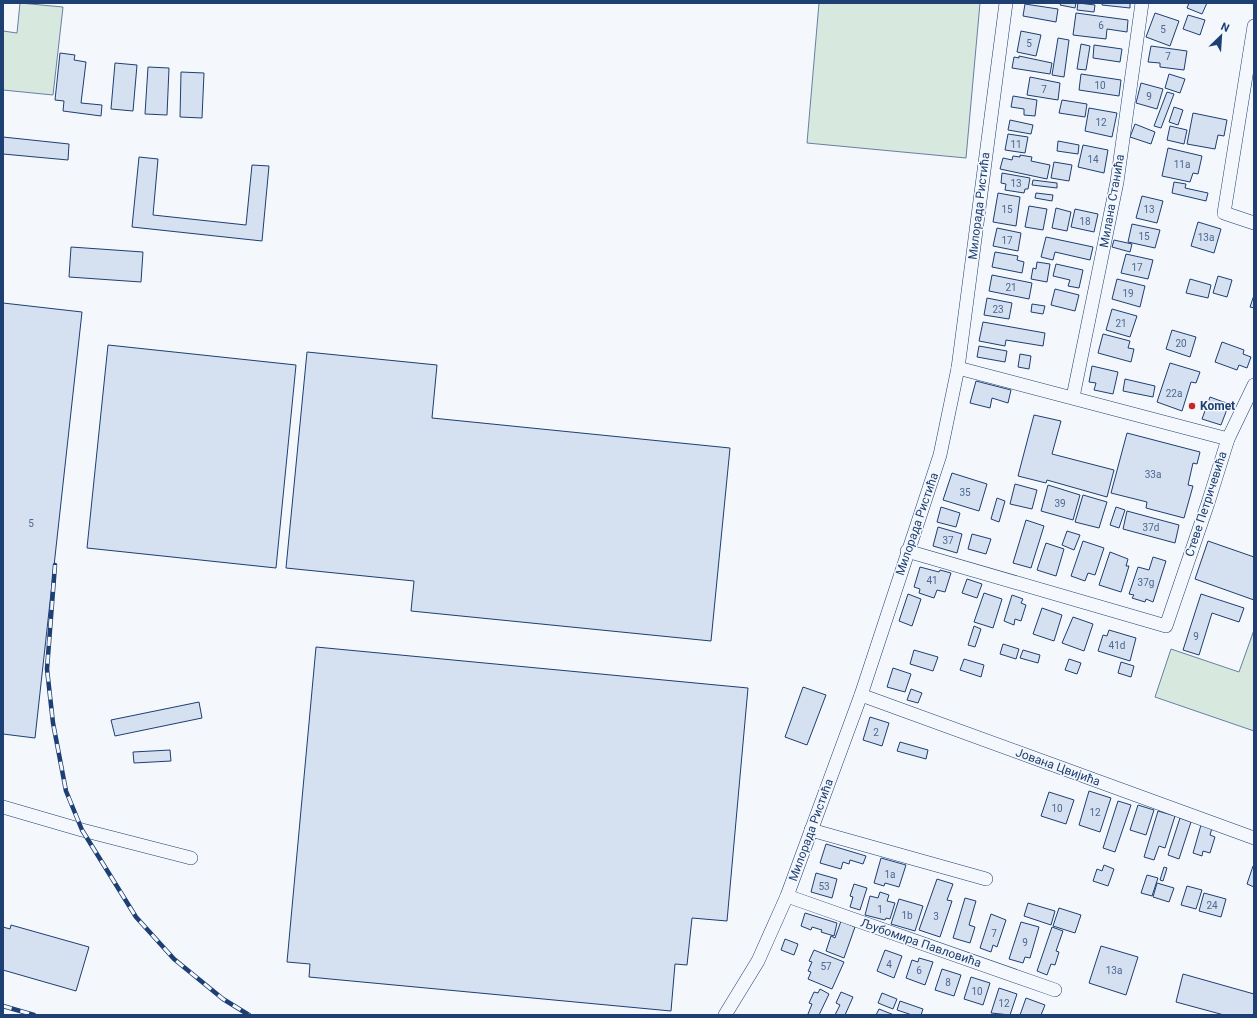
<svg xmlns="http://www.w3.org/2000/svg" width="1257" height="1018" font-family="Roboto,sans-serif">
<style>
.green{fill:#d7e8df;stroke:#687fa3}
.building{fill:#d5e0f0;stroke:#1d3f73}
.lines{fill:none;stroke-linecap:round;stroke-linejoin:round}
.street-casing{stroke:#1d3f73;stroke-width:14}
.street{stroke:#f4f7fb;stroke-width:13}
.rail-casing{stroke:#1d3f73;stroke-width:4.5}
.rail{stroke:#f4f7fb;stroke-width:3;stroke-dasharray:9;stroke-linecap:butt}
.poi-dot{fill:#c62828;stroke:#f4f7fb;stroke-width:1.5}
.labels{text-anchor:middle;stroke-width:3;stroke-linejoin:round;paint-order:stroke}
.number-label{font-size:10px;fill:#4b6792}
.street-label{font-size:12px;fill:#1d3f73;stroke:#f4f7fb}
.poi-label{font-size:12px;font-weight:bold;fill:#1d3f73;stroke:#f4f7fb;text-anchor:start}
</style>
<rect width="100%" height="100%" fill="#f4f7fb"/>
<g class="green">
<polygon points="20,3 63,7 53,95 3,90 3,31 17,33"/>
<polygon points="819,3 980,3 966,158 807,143"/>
<polygon points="1254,630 1254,731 1155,697 1171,649 1239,672"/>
</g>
<g class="building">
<polygon points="1061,3 1076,3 1075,8 1060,5"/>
<polygon points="1078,3 1095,5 1094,12 1077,10"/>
<polygon points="1102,3 1130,3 1130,8 1102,5"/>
<polygon points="1189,3 1207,3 1202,14 1187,8"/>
<polygon points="1025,4 1058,9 1056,22 1023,16"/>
<polygon points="1076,13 1128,20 1127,32 1107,29 1106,39 1073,35"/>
<polygon points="1155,13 1179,21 1170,46 1146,37"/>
<polygon points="1188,15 1205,20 1200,35 1183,29"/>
<polygon points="1021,31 1041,35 1036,56 1017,52"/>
<polygon points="1058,38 1069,40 1064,77 1052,75"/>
<polygon points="1081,44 1090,46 1086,70 1077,69"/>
<polygon points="1094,45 1122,49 1120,62 1093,58"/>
<polygon points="1151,46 1187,51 1184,70 1160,67 1160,63 1148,62"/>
<polygon points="60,53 75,55 74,60 86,62 81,103 102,105 101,116 63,111 64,101 55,100"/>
<polygon points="1019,56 1052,63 1050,74 1012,68 1014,57 1019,58"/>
<polygon points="115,63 137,65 133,111 111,109"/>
<polygon points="148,67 169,68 167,115 145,114"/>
<polygon points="181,72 204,73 202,118 180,117"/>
<polygon points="1081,74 1121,80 1119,96 1079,90"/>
<polygon points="1169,74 1185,79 1180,93 1165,88"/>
<polygon points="1030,77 1060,83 1058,100 1027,95"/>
<polygon points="1141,83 1163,89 1157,109 1136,103"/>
<polygon points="1167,92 1174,94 1161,128 1154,126"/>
<polygon points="1013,96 1037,100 1035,116 1024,115 1024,109 1011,107"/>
<polygon points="1062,100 1087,104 1085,117 1059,113"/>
<polygon points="1174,107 1183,110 1178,125 1169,122"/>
<polygon points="1089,108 1117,113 1112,137 1085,131"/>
<polygon points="1193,113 1227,120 1224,136 1218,135 1215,149 1187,144"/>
<polygon points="1010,120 1033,125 1031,134 1008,130"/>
<polygon points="1135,124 1155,132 1151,144 1130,137"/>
<polygon points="1170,126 1187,130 1184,144 1167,140"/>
<polygon points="1008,134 1028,137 1025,153 1005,150"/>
<polygon points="3,137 69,144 68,160 3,154"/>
<polygon points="1058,141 1079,145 1078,154 1057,151"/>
<polygon points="1083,145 1108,150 1104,173 1078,167"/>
<polygon points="1168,148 1202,156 1198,174 1193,173 1190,182 1162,176"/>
<polygon points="1020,155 1032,157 1031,161 1050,165 1047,179 1000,169 1003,158 1012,160 1013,156 1020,157"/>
<polygon points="139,157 158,159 153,215 246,225 252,165 269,166 262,241 132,227"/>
<polygon points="1054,162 1072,165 1069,181 1051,178"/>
<polygon points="1002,173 1030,178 1028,189 1025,189 1024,193 1005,190 1006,184 1001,183"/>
<polygon points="1033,180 1057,183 1057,188 1032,185"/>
<polygon points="1174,182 1186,184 1185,188 1208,193 1206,201 1172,193"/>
<polygon points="998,193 1020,197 1016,226 993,222"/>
<polygon points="1036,193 1053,195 1052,201 1035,198"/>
<polygon points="1142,196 1163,201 1157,223 1136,218"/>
<polygon points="1029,206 1047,209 1043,230 1025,227"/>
<polygon points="1056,208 1071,212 1067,231 1052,228"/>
<polygon points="1075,209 1098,214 1094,232 1071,227"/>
<polygon points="1198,222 1221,229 1214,253 1191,246"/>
<polygon points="1132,224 1160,230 1155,248 1128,242"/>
<polygon points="997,228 1021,233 1018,251 993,246"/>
<polygon points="1046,237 1093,247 1090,260 1055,252 1053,260 1041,257"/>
<polygon points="1114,240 1132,244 1130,252 1112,247"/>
<polygon points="71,247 143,252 141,282 69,277"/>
<polygon points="995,252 1018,256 1017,260 1024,262 1022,273 992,267"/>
<polygon points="1126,254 1153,260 1148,279 1121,273"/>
<polygon points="1037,262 1050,264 1047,282 1031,279 1033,268 1036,269"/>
<polygon points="1056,264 1083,270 1079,288 1068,286 1070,280 1053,276"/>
<polygon points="992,275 1032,283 1029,299 989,291"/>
<polygon points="1218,276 1232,280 1227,297 1213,293"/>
<polygon points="1117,279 1145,286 1140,307 1112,299"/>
<polygon points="1190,279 1211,285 1208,298 1186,293"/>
<polygon points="1055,289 1079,295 1075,311 1051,305"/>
<polygon points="1254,295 1254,308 1250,307"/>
<polygon points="987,298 1012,303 1009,319 984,315"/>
<polygon points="3,303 82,312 35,738 3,734"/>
<polygon points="1032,304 1045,306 1043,314 1031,312"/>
<polygon points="1112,309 1137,316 1130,337 1106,330"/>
<polygon points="983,322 1045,333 1043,346 1006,340 1005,346 979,341"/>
<polygon points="1172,330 1196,337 1190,357 1166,349"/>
<polygon points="1103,334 1130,341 1128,348 1134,349 1131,362 1098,353"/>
<polygon points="1222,342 1244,350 1243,354 1251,357 1247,368 1239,365 1237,370 1215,362"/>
<polygon points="108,345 296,365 276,568 87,548"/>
<polygon points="979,346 1007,351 1005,362 977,357"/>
<polygon points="307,352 437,365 432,418 730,448 711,641 411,611 414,581 286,568"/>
<polygon points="1020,354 1031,356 1029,369 1018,367"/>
<polygon points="1170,363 1200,372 1196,383 1191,382 1182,411 1157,402"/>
<polygon points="1092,366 1118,372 1113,394 1094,390 1096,383 1089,382"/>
<polygon points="1125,379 1155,386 1153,397 1123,391"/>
<polygon points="976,381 1011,390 1008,403 992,398 990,408 970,403"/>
<polygon points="1210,397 1229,404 1221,425 1202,419"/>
<polygon points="1034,415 1061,421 1052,454 1114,470 1107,497 1047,480 1046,483 1018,476"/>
<polygon points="1127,433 1200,452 1197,464 1193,463 1188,485 1193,486 1184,518 1146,508 1147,502 1111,493"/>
<polygon points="952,473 987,484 979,511 943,500"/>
<polygon points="1015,484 1037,490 1032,509 1010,504"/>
<polygon points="1048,485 1080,495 1073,520 1041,511"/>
<polygon points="1083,495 1107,502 1099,528 1075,522"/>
<polygon points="997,498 1005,501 999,522 991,519"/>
<polygon points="941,507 960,513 956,527 937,522"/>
<polygon points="1116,507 1125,510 1119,528 1110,525"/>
<polygon points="1127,511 1179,525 1175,543 1123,529"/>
<polygon points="1026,520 1044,526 1031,568 1013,563"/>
<polygon points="938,527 962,534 957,553 933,546"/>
<polygon points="1067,531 1080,535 1074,550 1062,545"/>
<polygon points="972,534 991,539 986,554 968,549"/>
<polygon points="1083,541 1104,548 1095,575 1088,573 1085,581 1071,576"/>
<polygon points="1208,541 1254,557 1254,600 1195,579"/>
<polygon points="1046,543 1064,549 1056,576 1037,570"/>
<polygon points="1110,552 1128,559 1126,566 1129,566 1121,592 1099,585"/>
<polygon points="1153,557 1166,561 1153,602 1146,599 1145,602 1132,598 1134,595 1129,594 1138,567 1149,570"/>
<polygon points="920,567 939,572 940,570 951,573 945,592 937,590 934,598 919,593 920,589 914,587"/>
<polygon points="967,579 982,584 977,598 962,593"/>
<polygon points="984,593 1002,599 993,628 974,622"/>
<polygon points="908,594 921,599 912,626 899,621"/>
<polygon points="1201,594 1244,608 1239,622 1212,613 1199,655 1183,650"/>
<polygon points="1012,595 1023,599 1021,603 1026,605 1021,621 1015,619 1014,625 1004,621"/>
<polygon points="1042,608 1062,615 1054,641 1033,634"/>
<polygon points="1073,617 1093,624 1084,651 1062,643"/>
<polygon points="974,626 981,629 975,647 968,645"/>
<polygon points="1109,630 1136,638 1130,661 1098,651 1103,635 1107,636"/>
<polygon points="1003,644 1019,649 1016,659 1000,654"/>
<polygon points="316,647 748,688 727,921 692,918 687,965 675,964 671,1011 309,977 310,964 287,962"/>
<polygon points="914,650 938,657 933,671 910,664"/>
<polygon points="1023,650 1040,655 1038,663 1020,658"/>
<polygon points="964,659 984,665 981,677 960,670"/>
<polygon points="1069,659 1081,663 1077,674 1065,670"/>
<polygon points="1121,662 1134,666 1131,677 1118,673"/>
<polygon points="893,668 911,674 905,692 887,687"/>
<polygon points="803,687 826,695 807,745 785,737"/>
<polygon points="911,689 922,693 918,703 907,700"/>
<polygon points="199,702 202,718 115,736 111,720"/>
<polygon points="870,717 889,723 882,746 863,740"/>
<polygon points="900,742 928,750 926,759 897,751"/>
<polygon points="170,750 171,761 134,763 133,752"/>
<polygon points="1089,791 1111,798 1100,832 1079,825"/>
<polygon points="1049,792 1074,800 1066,824 1041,816"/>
<polygon points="1118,801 1131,805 1115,852 1103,848"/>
<polygon points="1138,805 1154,810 1146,835 1130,830"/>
<polygon points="1158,811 1175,816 1165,848 1159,846 1154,860 1144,857"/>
<polygon points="1180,818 1191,822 1179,859 1168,855"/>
<polygon points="1201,825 1212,828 1210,835 1215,837 1210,853 1203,851 1202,856 1193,853"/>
<polygon points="826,844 866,856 863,864 850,860 849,864 843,862 841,869 820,863"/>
<polygon points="881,858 906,865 899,887 885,883 884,886 874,883"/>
<polygon points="1104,865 1114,869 1108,886 1093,881 1097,869 1102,871"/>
<polygon points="1253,866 1254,866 1254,887 1247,884"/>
<polygon points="1164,867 1167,868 1163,881 1160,880"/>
<polygon points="816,873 837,879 832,898 811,892"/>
<polygon points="1147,875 1158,878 1152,896 1141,893"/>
<polygon points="937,879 953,884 947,900 952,901 940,937 919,930"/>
<polygon points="1157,883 1174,888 1169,902 1153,897"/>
<polygon points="854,884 867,888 860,910 850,907 853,897 850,896"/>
<polygon points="1187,886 1202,890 1196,909 1181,905"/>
<polygon points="880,892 889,895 887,901 895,903 890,919 886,918 885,920 865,915 870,896 878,898"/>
<polygon points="1204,893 1226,899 1221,917 1199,911"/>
<polygon points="965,898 976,901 969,925 975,927 970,943 953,938"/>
<polygon points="899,899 923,906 915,931 891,924"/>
<polygon points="1028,903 1055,911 1051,925 1024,916"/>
<polygon points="1059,908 1081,915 1075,933 1053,926"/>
<polygon points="805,913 837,923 834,936 821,932 822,930 812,927 811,930 801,926"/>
<polygon points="991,914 1006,920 997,947 993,945 991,952 980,948"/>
<polygon points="841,921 855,927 844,958 826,951 831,936 835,938"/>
<polygon points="1021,922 1039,927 1030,958 1025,957 1023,963 1009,959"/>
<polygon points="11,925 89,947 76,991 3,970 3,927 10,929"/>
<polygon points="1052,927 1063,931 1056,951 1059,952 1055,965 1051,964 1047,975 1037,971"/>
<polygon points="785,939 798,944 794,955 781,950"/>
<polygon points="1101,946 1138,957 1126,995 1089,983"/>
<polygon points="814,950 844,962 832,989 808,979 811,972 808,971 812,962 809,961"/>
<polygon points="885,950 902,956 894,978 877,971"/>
<polygon points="919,958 933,962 925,985 906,978 912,960 918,962"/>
<polygon points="942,969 961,975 954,996 935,990"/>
<polygon points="1183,974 1254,994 1254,1015 1224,1015 1176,1002"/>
<polygon points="971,977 990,983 983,1005 964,999"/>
<polygon points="999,988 1017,994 1010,1015 991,1013"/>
<polygon points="820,989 829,994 819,1015 810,1015 808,1014 812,1004 809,1003 814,992 818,993"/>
<polygon points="841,992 853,997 845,1015 835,1015 840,1005 836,1003"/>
<polygon points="882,993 897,999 893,1009 878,1003"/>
<polygon points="1026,998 1045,1005 1041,1015 1020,1015"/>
<polygon points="900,1001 923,1009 921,1015 912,1015 897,1010"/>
<polygon points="879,1009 894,1015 876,1015"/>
</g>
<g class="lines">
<defs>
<g id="street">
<polyline points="1254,26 1224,213 1254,223"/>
<polyline points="958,368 1228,439"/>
<polyline points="1073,397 1117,182 1142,3"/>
<polyline points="907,551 1166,626 1208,503 1228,439 1254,385"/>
<polyline points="861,695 1254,838"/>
<polyline points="3,807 82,830 191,858"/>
<polyline points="811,830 986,879"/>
<polyline points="787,896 1055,990"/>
<polyline points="725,1015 758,961 787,896 861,695 940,455 958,368 1006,3"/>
</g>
</defs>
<use href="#street" class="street-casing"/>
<use href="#street" class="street"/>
<defs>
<g id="rail">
<polyline points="55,565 47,669 53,723 66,791 82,830 136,917 174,959 223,999 249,1015"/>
<polyline points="3,1006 34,1015"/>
</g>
</defs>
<use href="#rail" class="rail-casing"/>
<use href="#rail" class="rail"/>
</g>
<circle class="poi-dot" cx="1192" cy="406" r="4"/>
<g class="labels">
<g class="number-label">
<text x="1101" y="29">6</text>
<text x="1163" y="33">5</text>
<text x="1029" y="47">5</text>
<text x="1168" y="60">7</text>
<text x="1100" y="89">10</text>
<text x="1044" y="93">7</text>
<text x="1149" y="100">9</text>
<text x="1101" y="126">12</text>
<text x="1016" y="148">11</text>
<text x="1093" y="163">14</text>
<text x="1182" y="168">11a</text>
<text x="1016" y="187">13</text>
<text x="1007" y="213">15</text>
<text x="1149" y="213">13</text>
<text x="1085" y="225">18</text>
<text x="1144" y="240">15</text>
<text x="1206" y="241">13a</text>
<text x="1007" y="244">17</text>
<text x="1137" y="271">17</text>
<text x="1011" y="291">21</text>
<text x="1128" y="297">19</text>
<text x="998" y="313">23</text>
<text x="1121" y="327">21</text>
<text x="1181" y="347">20</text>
<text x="1174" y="397">22a</text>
<text x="1153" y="478">33a</text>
<text x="965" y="496">35</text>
<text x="1060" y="507">39</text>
<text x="31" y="527">5</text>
<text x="1151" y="531">37d</text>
<text x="948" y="544">37</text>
<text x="932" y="584">41</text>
<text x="1146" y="586">37g</text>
<text x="1196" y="640">9</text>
<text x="1117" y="649">41d</text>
<text x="876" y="736">2</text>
<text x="1057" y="812">10</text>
<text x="1095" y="816">12</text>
<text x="890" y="878">1a</text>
<text x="824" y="890">53</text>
<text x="1212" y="909">24</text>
<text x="880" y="913">1</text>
<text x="907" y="919">1b</text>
<text x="936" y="920">3</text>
<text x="994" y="937">7</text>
<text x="1025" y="946">9</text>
<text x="889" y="968">4</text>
<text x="826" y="970">57</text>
<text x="919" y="974">6</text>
<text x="1114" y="974">13a</text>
<text x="948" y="986">8</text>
<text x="977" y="995">10</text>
<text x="1004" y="1007">12</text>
</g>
<g class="street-label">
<text transform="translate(1112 201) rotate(-80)" y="4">Милана Станића</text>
<text transform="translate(979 206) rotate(-83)" y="4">Милорада Ристића</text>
<text transform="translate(1206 504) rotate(-72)" y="4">Стеве Петричевића</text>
<text transform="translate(917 524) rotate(-71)" y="4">Милорада Ристића</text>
<text transform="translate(1058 767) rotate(20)" y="4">Јована Цвијића</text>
<text transform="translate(811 830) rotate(-70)" y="4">Милорада Ристића</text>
<text transform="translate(921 943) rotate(19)" y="4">Љубомира Павловића</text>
</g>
<g class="poi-label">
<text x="1200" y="410">Komet</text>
</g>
</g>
<rect width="1257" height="1018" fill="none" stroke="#1d3f73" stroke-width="8"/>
<g transform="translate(1221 36) rotate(25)" stroke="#f4f7fb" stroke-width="3" paint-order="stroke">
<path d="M0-3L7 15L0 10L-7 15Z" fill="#1d3f73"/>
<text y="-6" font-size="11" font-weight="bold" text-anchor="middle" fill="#1d3f73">N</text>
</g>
</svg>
